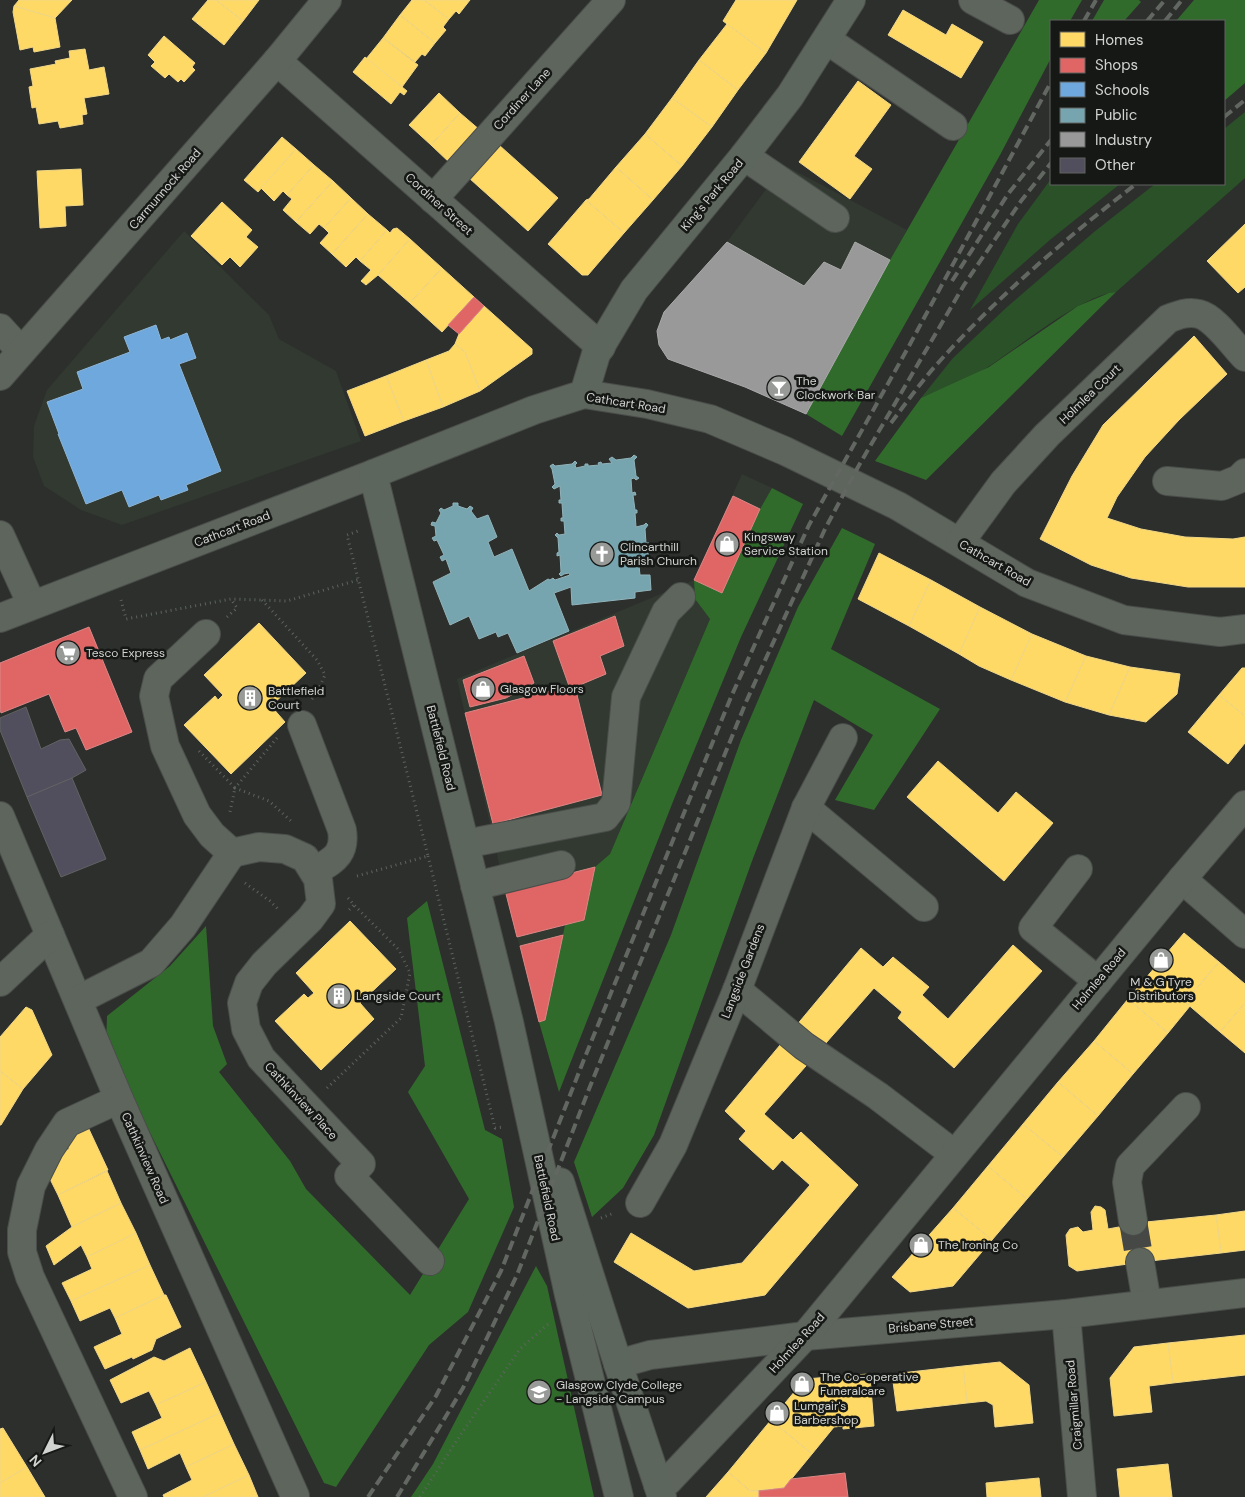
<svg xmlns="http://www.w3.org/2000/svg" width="1245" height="1497" font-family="'DM Sans',sans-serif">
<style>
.built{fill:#313930}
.green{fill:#2b5128}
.forest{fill:#316b2c}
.homes{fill:#ffd966;stroke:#f1d786}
.shops{fill:#e06666;stroke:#db8786}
.schools{fill:#6fa8dc;stroke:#8cb5d8}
.public{fill:#76a5af;stroke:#91b3b9}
.industry{fill:#999;stroke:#aaa}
.building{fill:#514f5d;stroke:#616262}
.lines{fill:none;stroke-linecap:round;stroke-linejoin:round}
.minor-tunnel{stroke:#454845;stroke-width:28;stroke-dasharray:28 14;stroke-linecap:butt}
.minor-casing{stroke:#4a4d4a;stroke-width:30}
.major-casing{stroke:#4a4d4a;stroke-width:30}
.path{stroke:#5d645d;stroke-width:3;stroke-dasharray:1 4;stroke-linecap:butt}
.minor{stroke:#5d655d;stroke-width:28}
.major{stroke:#5d665c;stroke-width:28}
.rail{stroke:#636762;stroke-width:4;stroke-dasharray:10 5;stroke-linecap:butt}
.labels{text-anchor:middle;stroke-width:5;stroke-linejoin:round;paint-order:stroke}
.street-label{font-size:12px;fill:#d0d3d0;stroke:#161816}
.poi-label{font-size:12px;fill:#d0d3d0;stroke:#161816;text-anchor:start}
</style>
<rect width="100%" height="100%" fill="#2d2f2d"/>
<g class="built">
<polygon points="784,165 907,230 806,414 745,387 668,359 659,345 657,331 664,312 727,242"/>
<polygon points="184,231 269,315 279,339 336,371 361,441 122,525 81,510 44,486 33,457 34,426 47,390"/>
<polygon points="742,474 772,488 760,509 722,593 694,580 695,599 710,619 610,854 595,868 584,920 565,925 545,1020 539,1022 505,890 457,679 694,580"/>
</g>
<g class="green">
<path d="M1245,112V178L1116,292C1080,296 1022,345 991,365C970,379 944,388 921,398L953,358L1007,307L1094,232L1155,184H1224V129Z"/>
<polygon points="1051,179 1051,184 1120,184 1051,239 970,310 1018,224"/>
</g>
<g class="forest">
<polygon points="1039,0 1082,0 1070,21 1051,21 1051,58 1000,155 842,436 806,414 890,260"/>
<polygon points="1104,0 1139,0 1141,2 1124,21 1092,21"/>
<polygon points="1194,0 1245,0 1245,83 1224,101 1224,21 1176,21"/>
<polygon points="1116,292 926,480 875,461 921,398 989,367 1078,306 1109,293"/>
<polygon points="772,488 803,504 741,637 674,799 559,1092 539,1022 545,1020 565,925 584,920 595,867 610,854 710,619 695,599 694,580 722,593 760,509"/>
<polygon points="842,528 875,544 831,649 940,709 874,810 835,800 873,735 814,700 752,861 654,1135 623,1188 592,1217 574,1162 671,935 741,740 798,607"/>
<polygon points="427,901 485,1130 502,1139 514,1207 468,1312 429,1345 336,1487 324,1483 106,1044 107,1016 170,966 206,926 213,1026 227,1064 219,1072 290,1161 306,1189 410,1295 469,1199 408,1092 425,1066 407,918"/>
<polygon points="536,1266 547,1286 594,1497 411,1497 433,1464"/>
</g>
<g class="homes">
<polygon points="19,0 72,0 55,18 14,6"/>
<polygon points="208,0 216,0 243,21 224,45 192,19"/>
<polygon points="216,0 259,0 243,21"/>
<polygon points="412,0 424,0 449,19 443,27 446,30 435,43 400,15"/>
<polygon points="424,0 470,0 459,14 456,11 449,19"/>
<polygon points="736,0 797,0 766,53 723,21"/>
<polygon points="14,6 55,18 60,47 34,52 33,47 20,50 13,12"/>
<polygon points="903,10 946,35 952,24 983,42 961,78 888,35"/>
<polygon points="400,15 435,43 425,56 422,54 415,62 383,38"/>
<polygon points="727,24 766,53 738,90 699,60"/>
<polygon points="164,36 195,63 192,67 195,70 184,82 181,79 178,82 169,74 165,78 151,66 155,62 148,55"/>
<polygon points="383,38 418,65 402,87 366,59"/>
<polygon points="85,49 89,70 104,67 109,94 84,98 87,114 82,115 83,124 60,128 58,121 39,124 36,107 32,108 29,87 33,86 30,69 56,64 55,61 70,58 69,51"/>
<polygon points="365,57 407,91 404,95 400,92 391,104 353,72"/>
<polygon points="699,60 738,90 712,127 672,98"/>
<polygon points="858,81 891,105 854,156 872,169 850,199 799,162"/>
<polygon points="439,93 460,113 431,145 409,125"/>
<polygon points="672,98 712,127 682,166 645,134"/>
<polygon points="460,113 481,131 451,164 431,145"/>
<polygon points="645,134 682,166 653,200 616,167"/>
<polygon points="282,137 296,149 258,192 244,180"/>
<polygon points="499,145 558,198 528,231 469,178"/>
<polygon points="296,149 314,165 287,195 283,191 274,201 261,188"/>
<polygon points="314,165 333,181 296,222 283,210 292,199 287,195"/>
<polygon points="616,167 653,200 624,233 586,200 589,199"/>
<polygon points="81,169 83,205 65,206 66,226 40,228 37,171"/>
<polygon points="333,181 351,198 324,228 319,224 310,234 296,222"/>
<polygon points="351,198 368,214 332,254 320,243 329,233 324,228"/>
<polygon points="586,200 624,233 588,275 582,275 548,244"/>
<polygon points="222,202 252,230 246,237 258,247 240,267 230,257 222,265 191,236"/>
<polygon points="368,214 387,230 360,261 356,257 346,267 332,254"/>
<polygon points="1245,224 1245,287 1238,293 1207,261"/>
<polygon points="397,228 410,239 378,275 366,285 361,281 371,270 360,261 387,230 390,233 393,229"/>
<polygon points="410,239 442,268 410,303 378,275"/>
<polygon points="442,268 474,297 442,332 410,303"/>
<polygon points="484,306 532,349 532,354 480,391 465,352 455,344 459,334"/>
<polygon points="1194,336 1227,374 1179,420 1145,457 1117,497 1107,518 1141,529 1185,537 1233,539 1245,537 1245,587 1188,587 1131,578 1091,565 1040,539 1072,476 1103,425"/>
<polygon points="455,344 465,352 480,391 443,407 426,360 449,351"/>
<polygon points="426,360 443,407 404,421 386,376"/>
<polygon points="386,376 404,421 365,436 347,391"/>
<polygon points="879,553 931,580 909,626 858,599"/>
<polygon points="931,580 980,607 959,654 909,626"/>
<polygon points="980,607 1032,634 1011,680 979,666 959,654"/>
<polygon points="259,623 306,673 271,706 285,722 231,774 184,725 215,696 218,700 223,695 204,675"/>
<polygon points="1032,634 1086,656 1065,702 1011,680"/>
<polygon points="1086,656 1130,667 1109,715 1065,702"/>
<polygon points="1130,667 1180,674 1177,694 1146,722 1109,715"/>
<polygon points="1242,668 1245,668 1245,716 1219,695"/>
<polygon points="1219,695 1245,716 1245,743 1228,764 1188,732"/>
<polygon points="938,761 998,813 1016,792 1053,823 1004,881 907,797"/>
<polygon points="350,921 396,969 360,1003 374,1019 321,1070 275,1021 304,994 308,998 314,993 296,973"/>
<polygon points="1184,933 1219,962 1185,1002 1190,1006 1168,1033 1128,999"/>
<polygon points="1013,945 1042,971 954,1068 898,1018 902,1012 874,988 764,1114 793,1140 801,1132 858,1185 765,1295 688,1308 614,1262 631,1233 694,1271 742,1263 810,1185 782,1160 773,1170 739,1139 746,1131 725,1111 861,948 883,967 893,957 929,987 922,995 948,1019"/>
<polygon points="1219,962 1245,984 1245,1003 1220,1032 1185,1002"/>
<polygon points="1128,999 1168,1033 1133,1074 1094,1041"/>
<polygon points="1245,1003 1245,1053 1220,1032"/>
<polygon points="26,1007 32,1010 52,1055 23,1089 0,1071 0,1037"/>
<polygon points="1094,1041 1133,1074 1098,1116 1058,1082"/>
<polygon points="0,1071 23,1089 1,1125 0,1125"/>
<polygon points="1058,1082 1098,1116 1063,1157 1023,1124"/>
<polygon points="1023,1124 1063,1157 1027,1199 988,1166"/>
<polygon points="87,1125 108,1170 58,1195 48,1175 58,1155 69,1149 68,1142 74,1132"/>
<polygon points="988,1166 1027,1199 992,1240 953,1208"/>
<polygon points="107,1171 121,1203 72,1227 58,1195"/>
<polygon points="121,1203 136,1233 87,1257 81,1245 54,1265 46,1246 72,1227"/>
<polygon points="1095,1206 1101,1207 1105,1210 1108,1229 1146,1222 1150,1261 1077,1271 1069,1266 1066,1235 1070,1229 1078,1227 1083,1232 1093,1230 1091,1212"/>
<polygon points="953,1208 992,1240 953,1286 910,1292 892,1277"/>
<polygon points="1245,1211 1245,1250 1221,1253 1216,1215"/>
<polygon points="1216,1215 1221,1253 1150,1261 1146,1222"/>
<polygon points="136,1233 150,1265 71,1301 62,1283 92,1269 87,1257"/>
<polygon points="150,1265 164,1295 115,1318 110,1308 80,1321 71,1301"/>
<polygon points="164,1295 166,1295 181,1327 156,1339 152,1350 133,1359 132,1357 105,1369 94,1347 122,1334 115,1318"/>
<polygon points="1245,1335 1245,1375 1173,1383 1168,1343"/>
<polygon points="1168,1343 1173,1383 1149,1386 1152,1412 1114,1416 1110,1378 1134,1347"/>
<polygon points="190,1348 206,1382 156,1405 149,1391 121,1403 110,1380 154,1357 164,1361"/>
<polygon points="1000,1362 1029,1385 1033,1423 995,1427 993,1405 986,1401 967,1403 963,1366"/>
<polygon points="963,1366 967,1403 897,1411 892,1374"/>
<polygon points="868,1374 868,1376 870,1376 874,1426 843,1429 843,1426 834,1427 812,1454 771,1420 805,1379"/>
<polygon points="206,1382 220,1413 140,1450 132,1432 162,1418 156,1405"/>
<polygon points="220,1413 234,1444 186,1467 180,1453 148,1469 140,1450"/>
<polygon points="771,1420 812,1454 784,1488 750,1491 728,1472"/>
<polygon points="3,1428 27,1467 0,1483 0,1429"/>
<polygon points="234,1444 249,1475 203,1497 164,1497 163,1495 192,1480 186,1467"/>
<polygon points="1168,1464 1172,1497 1120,1497 1117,1469"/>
<polygon points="27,1467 45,1497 0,1497 0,1483"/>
<polygon points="728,1472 750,1491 759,1491 759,1497 706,1497"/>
<polygon points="249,1475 258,1497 203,1497"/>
<polygon points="1039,1478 1041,1497 987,1497 986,1483"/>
</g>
<g class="shops">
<polygon points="474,297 484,306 459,334 448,325"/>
<polygon points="733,496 760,509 722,593 694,580"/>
<polygon points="615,616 624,646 600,656 606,674 575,687 602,795 493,824 465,713 569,686 553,641"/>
<polygon points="89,627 132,732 86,750 76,728 65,732 49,694 1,713 0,709 0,663"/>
<polygon points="524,656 534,683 506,698 470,707 463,680"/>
<polygon points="595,867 584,920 517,937 505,890"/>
<polygon points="563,935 545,1020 539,1022 520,946"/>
<polygon points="845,1473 848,1497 759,1497 759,1491 784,1488 791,1479"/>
</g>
<polygon class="schools" points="156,325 161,340 169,337 170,340 187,333 196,358 179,364 221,471 186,485 188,490 161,500 159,495 129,507 122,490 86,504 58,434 59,434 47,402 83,389 77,372 130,352 124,337"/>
<polygon class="public" points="634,455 637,457 634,460 636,476 639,478 636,480 634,478 631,479 632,493 635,492 636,495 633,495 635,510 637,510 637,513 635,513 636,527 644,525 646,523 648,525 645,529 646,543 649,543 649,545 647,546 649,560 652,563 649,566 647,565 639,566 640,575 650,575 651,590 635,592 635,598 572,605 571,587 554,593 569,631 517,653 508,633 498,637 496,632 479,639 469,616 450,625 433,582 451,573 446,559 442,561 440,557 444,555 437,540 434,541 432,538 436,536 435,526 431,525 432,522 436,523 441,513 439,510 441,508 444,510 453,506 453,503 458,503 458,506 467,509 470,506 473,508 471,511 477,519 488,515 497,537 488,542 494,557 512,549 529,591 548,579 550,580 553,578 555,580 570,575 569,573 564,574 561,576 559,574 561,572 560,555 557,556 557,553 559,552 558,538 555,535 557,533 559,535 565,534 564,521 561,521 561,518 563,518 562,503 559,503 559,500 561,500 560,486 554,489 552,487 555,484 552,469 550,466 553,464 555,466 572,464 575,461 577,463 575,465 576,468 585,466 585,464 588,464 588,466 599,465 598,463 601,462 602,464 612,463 609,459 612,457 616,460 631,458"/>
<polygon class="industry" points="727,242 804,286 824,262 841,270 855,242 890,260 806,414 745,387 668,359 659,345 657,331 664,312"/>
<g class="building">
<polygon points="26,707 41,749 60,740 69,739 86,770 72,778 27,797 0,730 0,718"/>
<polygon points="72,778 106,859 61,877 27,797"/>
</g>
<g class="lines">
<polyline class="minor-tunnel" points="1133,1221 1140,1262"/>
<defs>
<g id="minor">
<polyline points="973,0 1010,20"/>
<polyline points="827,40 953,126"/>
<polyline points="277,61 601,347"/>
<polyline points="744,156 835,218"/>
<polyline points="433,199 611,0"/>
<polyline points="0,328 21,351"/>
<polyline points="0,376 277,61 327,0"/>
<polyline points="584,394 647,404 710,419 785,451 898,506 1027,583 1124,620 1220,632 1245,629"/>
<polyline points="1167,481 1222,486 1239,479 1245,473"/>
<polyline points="0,535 32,605"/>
<path d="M960,542L1003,483L1047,435L1168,319C1178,315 1188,311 1199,314C1215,318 1233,345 1245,357"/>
<polyline points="0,618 373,474"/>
<polyline points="206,634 158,679 154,696 165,746 197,815 212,835 232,853 259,847 285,849 305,858 318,879 321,904 310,919 264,964 249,983 242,1003 246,1029 261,1058 361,1164 349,1176 430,1261"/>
<path d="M302,725L342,830C346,855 333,860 314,872"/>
<polyline points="806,808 924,907"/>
<polyline points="0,816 119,1099 295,1496"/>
<polyline points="465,844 605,817 616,803 626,697 666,612 681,597"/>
<polyline points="1078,869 1033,928 1098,981"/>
<polyline points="1182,879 1245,934"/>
<polyline points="475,886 561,865"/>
<polyline points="0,982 50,935"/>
<polyline points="737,990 804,1046 878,1096 954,1154"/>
<polyline points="78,1000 151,963 183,926 232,853"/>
<polyline points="119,1099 67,1123 49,1150 31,1186 22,1230 22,1252 30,1277 133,1497"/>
<polyline points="640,1203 673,1145 737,990 806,808 843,738"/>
<polyline points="1133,1221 1127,1182 1130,1166 1186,1107"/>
<polyline points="1140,1262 1147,1303"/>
<polyline points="1066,1314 1082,1497"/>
<polyline points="618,1364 650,1355 805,1336 1066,1314 1245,1293"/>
<polyline points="658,1485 668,1481 805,1336 1182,879 1245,805"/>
</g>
<g id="major">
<polyline points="560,1182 618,1364 662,1497"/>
<polyline points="619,1497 569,1295 509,1022 373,474 534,410 584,394 596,354 634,290 744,156 790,96 851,0"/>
</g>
</defs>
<use href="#minor" class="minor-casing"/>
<use href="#major" class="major-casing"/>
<g class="path">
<polyline points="121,600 126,619 231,599 287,601 358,580"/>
<polyline points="262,600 317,660 325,675 317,693 311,700"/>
<polyline points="227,617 237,608 231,599"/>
<polyline points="277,738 235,788 269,801 291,821"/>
<polyline points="199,751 235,788 230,812"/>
<polyline points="428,856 495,1128 504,1127"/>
<polyline points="357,876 428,856 347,535 358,531"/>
<polyline points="245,883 270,901 279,910"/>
<polyline points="348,898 354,905 349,910"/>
<polyline points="327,1088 401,1018 410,973 399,950 354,905"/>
<polyline points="601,1218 614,1213"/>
<polyline points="420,1497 459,1437 520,1349 548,1324"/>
</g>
<use href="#minor" class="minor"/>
<use href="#major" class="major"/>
<g class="rail">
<polyline points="1084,21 1096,0"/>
<polyline points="1147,21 1165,0"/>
<polyline points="1165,21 1182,0"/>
<polyline points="1224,117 1245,100"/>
<polyline points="952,281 1008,194 1051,140"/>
<path d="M891,423C906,403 921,382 938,363C997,297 1066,238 1136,184"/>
<polyline points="368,1497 436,1396 501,1271 583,1062 731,697 809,525 909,346 1051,82"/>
<polyline points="397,1497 463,1388 517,1275 589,1089 746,702 825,529 858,467 964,285 1021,201 1051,163"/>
</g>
</g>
<defs>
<symbol id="bar-disc" viewBox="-11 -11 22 22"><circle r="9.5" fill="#979a97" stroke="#161816"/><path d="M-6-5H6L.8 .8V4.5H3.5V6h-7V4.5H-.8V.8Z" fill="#fff"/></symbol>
<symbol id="shop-disc" viewBox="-11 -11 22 22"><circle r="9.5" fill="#979a97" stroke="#161816"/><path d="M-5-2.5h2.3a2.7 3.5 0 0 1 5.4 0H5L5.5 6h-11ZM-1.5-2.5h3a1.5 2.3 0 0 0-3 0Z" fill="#fff"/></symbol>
<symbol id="church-disc" viewBox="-11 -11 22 22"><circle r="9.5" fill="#979a97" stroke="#161816"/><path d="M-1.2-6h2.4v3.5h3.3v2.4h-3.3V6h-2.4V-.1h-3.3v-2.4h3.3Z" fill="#fff"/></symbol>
<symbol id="supermarket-disc" viewBox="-11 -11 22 22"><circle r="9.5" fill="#979a97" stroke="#161816"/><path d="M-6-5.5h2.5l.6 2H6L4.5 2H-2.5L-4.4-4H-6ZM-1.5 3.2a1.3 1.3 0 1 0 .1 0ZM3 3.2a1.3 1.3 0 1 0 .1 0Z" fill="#fff"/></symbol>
<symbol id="building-disc" viewBox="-11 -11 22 22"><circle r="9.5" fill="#979a97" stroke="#161816"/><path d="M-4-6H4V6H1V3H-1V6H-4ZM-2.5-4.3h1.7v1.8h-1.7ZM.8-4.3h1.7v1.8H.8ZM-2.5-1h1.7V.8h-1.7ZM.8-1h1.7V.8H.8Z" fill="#fff"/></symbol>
<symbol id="university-disc" viewBox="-11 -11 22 22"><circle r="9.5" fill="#979a97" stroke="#161816"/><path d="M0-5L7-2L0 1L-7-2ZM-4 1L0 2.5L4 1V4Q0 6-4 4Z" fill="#fff"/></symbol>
</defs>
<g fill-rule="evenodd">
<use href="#bar-disc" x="765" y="374" width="28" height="28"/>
<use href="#shop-disc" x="713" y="530" width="28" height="28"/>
<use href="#church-disc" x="588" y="540" width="28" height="28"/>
<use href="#supermarket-disc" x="54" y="639" width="28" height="28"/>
<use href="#shop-disc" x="469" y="675" width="28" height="28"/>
<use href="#building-disc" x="236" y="684" width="28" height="28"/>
<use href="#shop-disc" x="1147" y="946" width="28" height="28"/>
<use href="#building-disc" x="325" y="982" width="28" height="28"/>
<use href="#shop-disc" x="907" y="1231" width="28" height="28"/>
<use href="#shop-disc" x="788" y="1370" width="28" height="28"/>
<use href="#university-disc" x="525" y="1378" width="28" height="28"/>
<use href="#shop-disc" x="763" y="1399" width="28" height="28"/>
</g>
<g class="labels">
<g class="street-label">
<text transform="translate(522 99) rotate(-48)" y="4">Cordiner Lane</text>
<text transform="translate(165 189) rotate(-49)" y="4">Carmunnock Road</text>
<text transform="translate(712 195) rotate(-50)" y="4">King's Park Road</text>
<text transform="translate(439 204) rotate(42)" y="4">Cordiner Street</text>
<text transform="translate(1090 394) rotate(-44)" y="4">Holmlea Court</text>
<text transform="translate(626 403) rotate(9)" y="4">Cathcart Road</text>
<text transform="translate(232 529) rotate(-21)" y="4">Cathcart Road</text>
<text transform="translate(995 563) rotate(30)" y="4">Cathcart Road</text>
<text transform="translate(441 748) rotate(76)" y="4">Battlefield Road</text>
<text transform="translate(743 971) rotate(-69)" y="4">Langside Gardens</text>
<text transform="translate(1099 979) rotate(-50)" y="4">Holmlea Road</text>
<text transform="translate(301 1101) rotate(47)" y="4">Cathkinview Place</text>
<text transform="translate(145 1158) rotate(66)" y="4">Cathkinview Road</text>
<text transform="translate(547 1198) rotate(78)" y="4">Battlefield Road</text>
<text transform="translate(931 1325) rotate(-5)" y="4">Brisbane Street</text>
<text transform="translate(797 1343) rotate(-48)" y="4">Holmlea Road</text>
<text transform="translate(1074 1405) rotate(-95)" y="4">Craigmillar Road</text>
</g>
<g class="poi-label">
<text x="796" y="385">The<tspan x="796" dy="14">Clockwork Bar</tspan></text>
<text x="744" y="541">Kingsway<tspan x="744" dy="14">Service Station</tspan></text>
<text x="620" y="551">Clincarthill<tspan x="620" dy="14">Parish Church</tspan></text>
<text x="86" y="657">Tesco Express</text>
<text x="500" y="693">Glasgow Floors</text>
<text x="268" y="695">Battlefield<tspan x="268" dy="14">Court</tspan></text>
<text x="1161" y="986" text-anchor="middle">M &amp; G Tyre<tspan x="1161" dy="14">Distributors</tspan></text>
<text x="356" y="1000">Langside Court</text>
<text x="938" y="1249">The Ironing Co</text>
<text x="820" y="1381">The Co-operative<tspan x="820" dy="14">Funeralcare</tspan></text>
<text x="556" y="1389">Glasgow Clyde College<tspan x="556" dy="14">- Langside Campus</tspan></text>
<text x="794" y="1410">Lumgair's<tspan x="794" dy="14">Barbershop</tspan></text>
</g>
</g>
<rect x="1050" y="20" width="175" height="165" fill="#161816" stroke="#606360"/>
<rect x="1060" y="32" width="25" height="15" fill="#ffd966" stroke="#606360"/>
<text x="1095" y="45" font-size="15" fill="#d0d3d0">Homes</text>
<rect x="1060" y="58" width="25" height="15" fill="#e06666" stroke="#606360"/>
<text x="1095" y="70" font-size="15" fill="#d0d3d0">Shops</text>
<rect x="1060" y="82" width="25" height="15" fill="#6fa8dc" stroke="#606360"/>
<text x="1095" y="95" font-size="15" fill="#d0d3d0">Schools</text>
<rect x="1060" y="108" width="25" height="15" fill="#76a5af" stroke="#606360"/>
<text x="1095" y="120" font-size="15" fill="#d0d3d0">Public</text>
<rect x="1060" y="132" width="25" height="15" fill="#999999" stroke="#606360"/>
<text x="1095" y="145" font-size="15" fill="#d0d3d0">Industry</text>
<rect x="1060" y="158" width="25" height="15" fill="#514f5d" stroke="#606360"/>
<text x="1095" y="170" font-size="15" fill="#d0d3d0">Other</text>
<g transform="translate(45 1452) rotate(228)" stroke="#161816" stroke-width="4" paint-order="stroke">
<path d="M0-4L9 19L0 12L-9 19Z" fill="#d0d3d0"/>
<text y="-8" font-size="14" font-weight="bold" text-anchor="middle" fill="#d0d3d0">N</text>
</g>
</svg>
